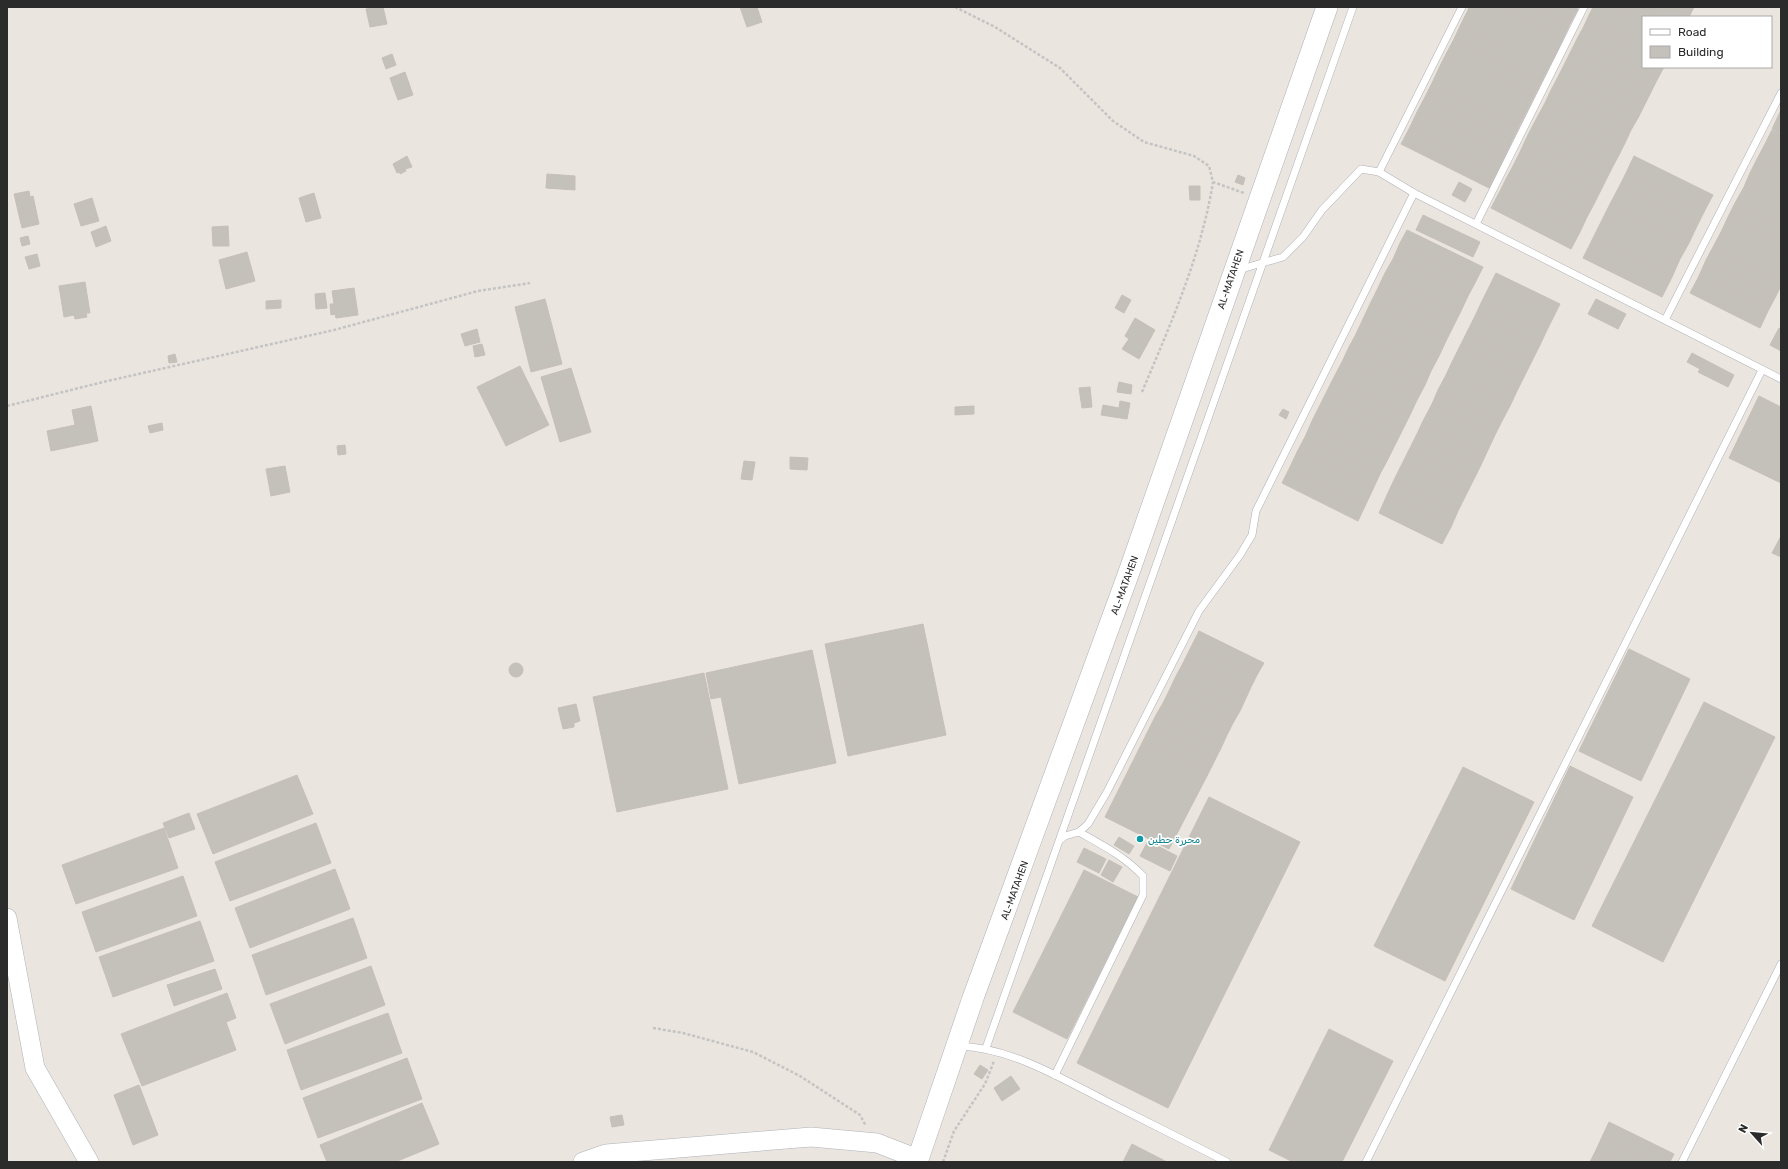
<svg xmlns="http://www.w3.org/2000/svg" width="1788" height="1169" font-family="Rubik,Cairo,sans-serif">
<style>
.building{fill:#c4c0ba;stroke:#c6c0b8}
.lines{fill:none;stroke-linecap:round;stroke-linejoin:round}
.service-casing{stroke:#afb1b9;stroke-width:8}
.tertiary-casing{stroke:#afb1b9;stroke-width:20}
.secondary-casing{stroke:#afb1b9;stroke-width:22}
.path{stroke:#c4c4c4;stroke-width:2.5;stroke-dasharray:3 2;stroke-linecap:butt}
.service{stroke:#fff;stroke-width:7}
.tertiary{stroke:#fff;stroke-width:19}
.secondary{stroke:#fff;stroke-width:21}
.culture-dot{fill:#0f9aa8;stroke:#fff;stroke-width:1.5}
.labels{text-anchor:middle;stroke-width:3.5;stroke-linejoin:round;paint-order:stroke}
.street-label{font-size:10px;fill:#2b2b2b;stroke:#fff}
.culture-label{font-size:10px;fill:#0d838f;stroke:#fff;text-anchor:start}
</style>
<rect width="100%" height="100%" fill="#ebe5df"/>
<g class="building">
<polygon points="374,7 383,7 387,24 370,27 366,9"/>
<polygon points="740,7 757,7 762,22 747,27"/>
<polygon points="1469,7 1499,7 1563,39 1556,54 1468,10"/>
<polygon points="1499,7 1537,7 1570,24 1563,39"/>
<polygon points="1537,7 1573,7 1578,9 1570,24"/>
<polygon points="1593,7 1610,7 1643,24 1643,42 1589,15"/>
<polygon points="1610,7 1639,7 1659,17 1643,17 1643,24"/>
<polygon points="1639,7 1670,7 1689,17 1659,17"/>
<polygon points="1670,7 1694,7 1689,17"/>
<polygon points="1468,10 1556,54 1549,67 1461,24"/>
<polygon points="1589,15 1643,42 1643,56 1584,26"/>
<polygon points="1461,24 1549,67 1541,83 1454,39"/>
<polygon points="1584,26 1643,56 1643,67 1664,67 1657,80 1577,39"/>
<polygon points="1454,39 1541,83 1534,97 1446,54"/>
<polygon points="1577,39 1657,80 1651,92 1571,51"/>
<polygon points="1571,51 1651,92 1645,104 1565,63"/>
<polygon points="392,54 396,65 386,69 382,58"/>
<polygon points="1446,54 1534,97 1527,111 1439,68"/>
<polygon points="1565,63 1645,104 1638,118 1558,77"/>
<polygon points="1439,68 1527,111 1519,127 1432,83"/>
<polygon points="405,72 413,95 398,100 390,78"/>
<polygon points="1558,77 1638,118 1631,130 1551,90"/>
<polygon points="1432,83 1519,127 1512,141 1425,97"/>
<polygon points="1551,90 1631,130 1625,143 1545,103"/>
<polygon points="1425,97 1512,141 1505,156 1417,112"/>
<polygon points="1545,103 1625,143 1619,155 1539,114"/>
<polygon points="1781,110 1781,134 1772,129"/>
<polygon points="1417,112 1505,156 1498,170 1410,127"/>
<polygon points="1539,114 1619,155 1612,168 1532,127"/>
<polygon points="1410,127 1498,170 1489,188 1401,144"/>
<polygon points="1532,127 1612,168 1606,180 1526,139"/>
<polygon points="1772,130 1781,135 1781,152 1765,144"/>
<polygon points="1526,139 1606,180 1600,192 1520,152"/>
<polygon points="1765,144 1781,152 1781,171 1757,159"/>
<polygon points="1520,152 1600,192 1593,206 1513,166"/>
<polygon points="407,156 412,167 405,169 406,171 400,174 400,172 397,173 393,164"/>
<polygon points="1634,156 1713,195 1705,210 1627,171"/>
<polygon points="1757,159 1781,171 1781,189 1750,173"/>
<polygon points="1513,166 1593,206 1587,217 1507,177"/>
<polygon points="1627,171 1705,210 1697,226 1619,187"/>
<polygon points="1750,173 1781,189 1781,206 1744,187"/>
<polygon points="547,174 575,176 575,190 546,188"/>
<polygon points="1238,175 1245,178 1243,185 1235,182"/>
<polygon points="1507,177 1587,217 1580,232 1500,191"/>
<polygon points="1459,182 1472,189 1465,202 1452,195"/>
<polygon points="1189,186 1200,186 1200,200 1190,200"/>
<polygon points="1619,187 1697,226 1689,243 1610,204"/>
<polygon points="1744,187 1781,206 1781,226 1735,203"/>
<polygon points="29,191 30,197 33,196 39,224 22,228 14,194"/>
<polygon points="1500,191 1580,232 1571,249 1491,208"/>
<polygon points="314,193 321,218 306,222 299,198"/>
<polygon points="92,198 99,221 81,226 74,204"/>
<polygon points="1735,203 1781,226 1781,244 1728,217"/>
<polygon points="1610,204 1689,243 1680,259 1602,220"/>
<polygon points="1423,215 1480,242 1473,257 1416,230"/>
<polygon points="1728,217 1781,244 1781,262 1721,232"/>
<polygon points="1602,220 1680,259 1672,277 1593,238"/>
<polygon points="106,226 111,241 96,247 91,232"/>
<polygon points="228,226 229,246 213,246 212,227"/>
<polygon points="1407,230 1483,267 1476,281 1400,243"/>
<polygon points="1721,232 1781,262 1781,281 1713,247"/>
<polygon points="28,236 30,244 22,246 20,238"/>
<polygon points="1593,238 1672,277 1662,297 1583,258"/>
<polygon points="1400,243 1476,281 1468,296 1393,259"/>
<polygon points="1713,247 1781,281 1781,286 1776,296 1706,260"/>
<polygon points="247,252 255,281 226,289 219,260"/>
<polygon points="37,254 40,266 29,269 25,257"/>
<polygon points="1393,259 1468,296 1461,311 1385,273"/>
<polygon points="1706,260 1776,296 1768,311 1699,276"/>
<polygon points="1385,273 1461,311 1453,327 1377,290"/>
<polygon points="1496,273 1560,304 1554,316 1490,285"/>
<polygon points="1699,276 1768,311 1760,328 1690,293"/>
<polygon points="85,282 90,313 86,313 87,317 75,319 74,315 64,317 59,286"/>
<polygon points="1490,285 1554,316 1546,332 1482,301"/>
<polygon points="354,288 358,315 336,318 335,314 331,315 330,304 334,304 332,291"/>
<polygon points="1377,290 1453,327 1446,341 1370,304"/>
<polygon points="325,293 327,308 316,309 315,294"/>
<polygon points="1122,295 1131,300 1124,313 1115,308"/>
<polygon points="545,299 562,364 531,372 515,307"/>
<polygon points="1596,299 1626,314 1618,329 1588,314"/>
<polygon points="281,300 281,308 266,309 266,301"/>
<polygon points="1482,301 1546,332 1540,345 1476,314"/>
<polygon points="1370,304 1446,341 1439,356 1363,319"/>
<polygon points="1476,314 1540,345 1531,363 1467,332"/>
<polygon points="1135,318 1155,330 1139,359 1122,349 1129,339 1125,336"/>
<polygon points="1363,319 1439,356 1431,371 1356,334"/>
<polygon points="1779,328 1781,329 1781,351 1770,345"/>
<polygon points="477,329 480,342 465,346 461,334"/>
<polygon points="1467,332 1531,363 1524,377 1460,346"/>
<polygon points="1356,334 1431,371 1425,385 1349,347"/>
<polygon points="482,344 485,355 475,357 473,346"/>
<polygon points="1460,346 1524,377 1516,393 1452,362"/>
<polygon points="1349,347 1425,385 1417,400 1342,362"/>
<polygon points="1692,353 1734,375 1728,387 1698,372 1700,369 1687,362"/>
<polygon points="175,354 177,362 169,363 168,356"/>
<polygon points="1342,362 1417,400 1410,415 1334,377"/>
<polygon points="1452,362 1516,393 1510,406 1446,375"/>
<polygon points="520,366 549,425 506,446 477,387"/>
<polygon points="571,368 591,432 560,442 541,377"/>
<polygon points="1446,375 1510,406 1502,421 1438,390"/>
<polygon points="1334,377 1410,415 1403,429 1327,391"/>
<polygon points="1119,382 1132,385 1131,394 1117,392"/>
<polygon points="1090,387 1092,407 1082,408 1079,388"/>
<polygon points="1438,390 1502,421 1495,435 1432,404"/>
<polygon points="1327,391 1403,429 1395,445 1319,407"/>
<polygon points="1759,396 1781,407 1781,483 1729,458"/>
<polygon points="1120,401 1130,403 1127,419 1101,415 1103,405 1119,408"/>
<polygon points="1432,404 1495,435 1487,452 1423,421"/>
<polygon points="91,406 98,441 51,451 47,431 75,425 72,410"/>
<polygon points="974,406 974,414 955,415 955,407"/>
<polygon points="1319,407 1395,445 1388,459 1312,421"/>
<polygon points="1283,409 1289,412 1286,419 1279,415"/>
<polygon points="1312,421 1388,459 1380,474 1305,437"/>
<polygon points="1423,421 1487,452 1481,465 1417,434"/>
<polygon points="162,423 163,430 150,433 148,426"/>
<polygon points="1417,434 1481,465 1473,481 1409,450"/>
<polygon points="1305,437 1380,474 1373,489 1297,452"/>
<polygon points="345,445 346,454 338,455 337,446"/>
<polygon points="1409,450 1473,481 1466,495 1402,464"/>
<polygon points="1297,452 1373,489 1366,504 1290,467"/>
<polygon points="790,457 808,458 807,470 790,469"/>
<polygon points="744,461 755,462 752,480 741,479"/>
<polygon points="1402,464 1466,495 1458,511 1394,480"/>
<polygon points="285,466 290,492 271,496 266,469"/>
<polygon points="1290,467 1366,504 1358,521 1282,483"/>
<polygon points="1394,480 1458,511 1451,527 1387,495"/>
<polygon points="1387,495 1451,527 1442,544 1379,513"/>
<polygon points="1781,536 1781,557 1772,553"/>
<polygon points="923,624 946,735 848,756 825,644"/>
<polygon points="1199,631 1264,663 1257,675 1193,643"/>
<polygon points="1193,643 1257,675 1251,687 1187,655"/>
<polygon points="1629,649 1690,679 1641,781 1579,751"/>
<polygon points="812,650 836,763 739,784 721,697 711,699 706,673"/>
<polygon points="1187,655 1251,687 1246,698 1182,665"/>
<circle cx="516" cy="670" r="7"/>
<polygon points="1182,665 1246,698 1240,711 1175,678"/>
<polygon points="704,673 728,789 617,812 593,697"/>
<polygon points="1175,678 1240,711 1233,723 1169,691"/>
<polygon points="1169,691 1233,723 1227,735 1163,703"/>
<polygon points="1704,702 1775,737 1663,962 1592,926"/>
<polygon points="1163,703 1227,735 1221,748 1156,715"/>
<polygon points="576,704 580,721 574,723 574,727 563,729 558,708"/>
<polygon points="1156,715 1221,748 1215,760 1150,727"/>
<polygon points="1150,727 1215,760 1208,774 1143,741"/>
<polygon points="1143,741 1208,774 1169,849 1105,817"/>
<polygon points="1570,766 1633,797 1574,920 1511,889"/>
<polygon points="1463,767 1534,802 1445,981 1374,946"/>
<polygon points="297,775 313,814 213,854 197,814"/>
<polygon points="1209,797 1300,842 1168,1108 1077,1063"/>
<polygon points="189,813 195,829 169,838 163,823"/>
<polygon points="316,823 331,863 230,901 215,862"/>
<polygon points="164,828 178,868 76,904 62,865"/>
<polygon points="1119,837 1134,846 1129,854 1114,845"/>
<polygon points="1148,841 1177,856 1170,871 1140,856"/>
<polygon points="1084,848 1106,859 1099,873 1077,862"/>
<polygon points="1109,860 1122,867 1113,882 1101,875"/>
<polygon points="335,869 350,909 250,948 235,908"/>
<polygon points="1084,870 1138,897 1067,1039 1013,1012"/>
<polygon points="183,876 197,916 96,952 82,912"/>
<polygon points="353,918 367,958 266,995 252,955"/>
<polygon points="200,921 214,961 113,997 99,957"/>
<polygon points="371,966 385,1005 285,1044 270,1004"/>
<polygon points="215,969 222,989 174,1006 167,985"/>
<polygon points="227,993 236,1018 226,1022 236,1050 142,1086 121,1034"/>
<polygon points="388,1013 402,1053 301,1090 287,1050"/>
<polygon points="1329,1029 1393,1061 1342,1162 1293,1162 1269,1150"/>
<polygon points="407,1058 422,1099 318,1138 303,1098"/>
<polygon points="980,1065 988,1070 982,1079 974,1074"/>
<polygon points="1011,1076 1020,1089 1002,1101 994,1088"/>
<polygon points="139,1085 158,1135 133,1145 114,1095"/>
<polygon points="422,1103 439,1144 395,1162 327,1162 320,1145"/>
<polygon points="622,1115 624,1125 612,1127 610,1117"/>
<polygon points="1609,1122 1674,1154 1670,1162 1653,1162 1602,1137"/>
<polygon points="1602,1137 1653,1162 1620,1162 1596,1150"/>
<polygon points="1132,1144 1167,1162 1123,1162"/>
<polygon points="1596,1150 1620,1162 1590,1162"/>
</g>
<g class="lines">
<defs>
<g id="service">
<polyline points="1379,172 1462,7"/>
<polyline points="1476,224 1584,7"/>
<polyline points="1238,270 1283,257 1303,237 1322,210 1361,169 1379,172 1414,193 1781,379"/>
<polyline points="1665,320 1781,93"/>
<polyline points="1060,840 1065,836 1079,832 1088,824 1107,792 1199,611 1240,555 1252,535 1256,511 1414,193"/>
<path d="M959,1046C1011,1048 1059,1077 1104,1100C1145,1121 1186,1141 1227,1162"/>
<polyline points="986,1048 1353,7"/>
<path d="M1055,1075L1143,895V876C1124,856 1102,845 1079,832"/>
<polyline points="1366,1162 1762,370"/>
<polyline points="1682,1162 1781,964"/>
</g>
<g id="tertiary">
<polyline points="7,918 35,1068 89,1162"/>
<polyline points="583,1162 606,1154 811,1137 877,1143 918,1159"/>
</g>
<polyline id="secondary" points="917,1162 973,998 1128,575 1327,7"/>
</defs>
<use href="#service" class="service-casing"/>
<use href="#tertiary" class="tertiary-casing"/>
<use href="#secondary" class="secondary-casing"/>
<g class="path">
<polyline points="955,7 995,27 1060,68 1113,121 1144,142 1194,156 1209,166 1213,182 1244,193"/>
<path d="M1142,392C1171,323 1201,256 1213,182"/>
<polyline points="7,406 103,382 334,330 478,291 530,283"/>
<polyline points="653,1028 683,1033 753,1052 800,1076 860,1115 866,1126"/>
<polyline points="943,1162 954,1131 985,1084 994,1061"/>
</g>
<use href="#service" class="service"/>
<use href="#tertiary" class="tertiary"/>
<use href="#secondary" class="secondary"/>
</g>
<circle class="culture-dot" cx="1140" cy="839" r="4"/>
<g class="labels">
<g class="street-label">
<text transform="translate(1230 279) rotate(-71)" y="4">AL-MATAHEN</text>
<text transform="translate(1124 585) rotate(-70)" y="4">AL-MATAHEN</text>
<text transform="translate(1014 890) rotate(-70)" y="4">AL-MATAHEN</text>
</g>
<g class="culture-label">
<text x="1148" y="843">محررة حطين</text>
</g>
</g>
<rect width="1788" height="1169" fill="none" stroke="#2b2b2b" stroke-width="16"/>
<rect x="1642" y="16" width="130" height="52" fill="#ffffff" stroke="#aaaaaa"/>
<rect x="1650" y="29" width="20" height="6" fill="#ffffff" stroke="#aaaaaa"/>
<text x="1678" y="36" font-size="12" fill="#2b2b2b">Road</text>
<rect x="1650" y="46" width="20" height="12" fill="#c4c0ba" stroke="#aaaaaa"/>
<text x="1678" y="56" font-size="12" fill="#2b2b2b">Building</text>
<g transform="translate(1752 1133) rotate(297)" stroke="#ffffff" stroke-width="3" paint-order="stroke">
<path d="M0-3L7 15L0 10L-7 15Z" fill="#2b2b2b"/>
<text y="-6" font-size="11" font-weight="bold" text-anchor="middle" fill="#2b2b2b">N</text>
</g>
</svg>
